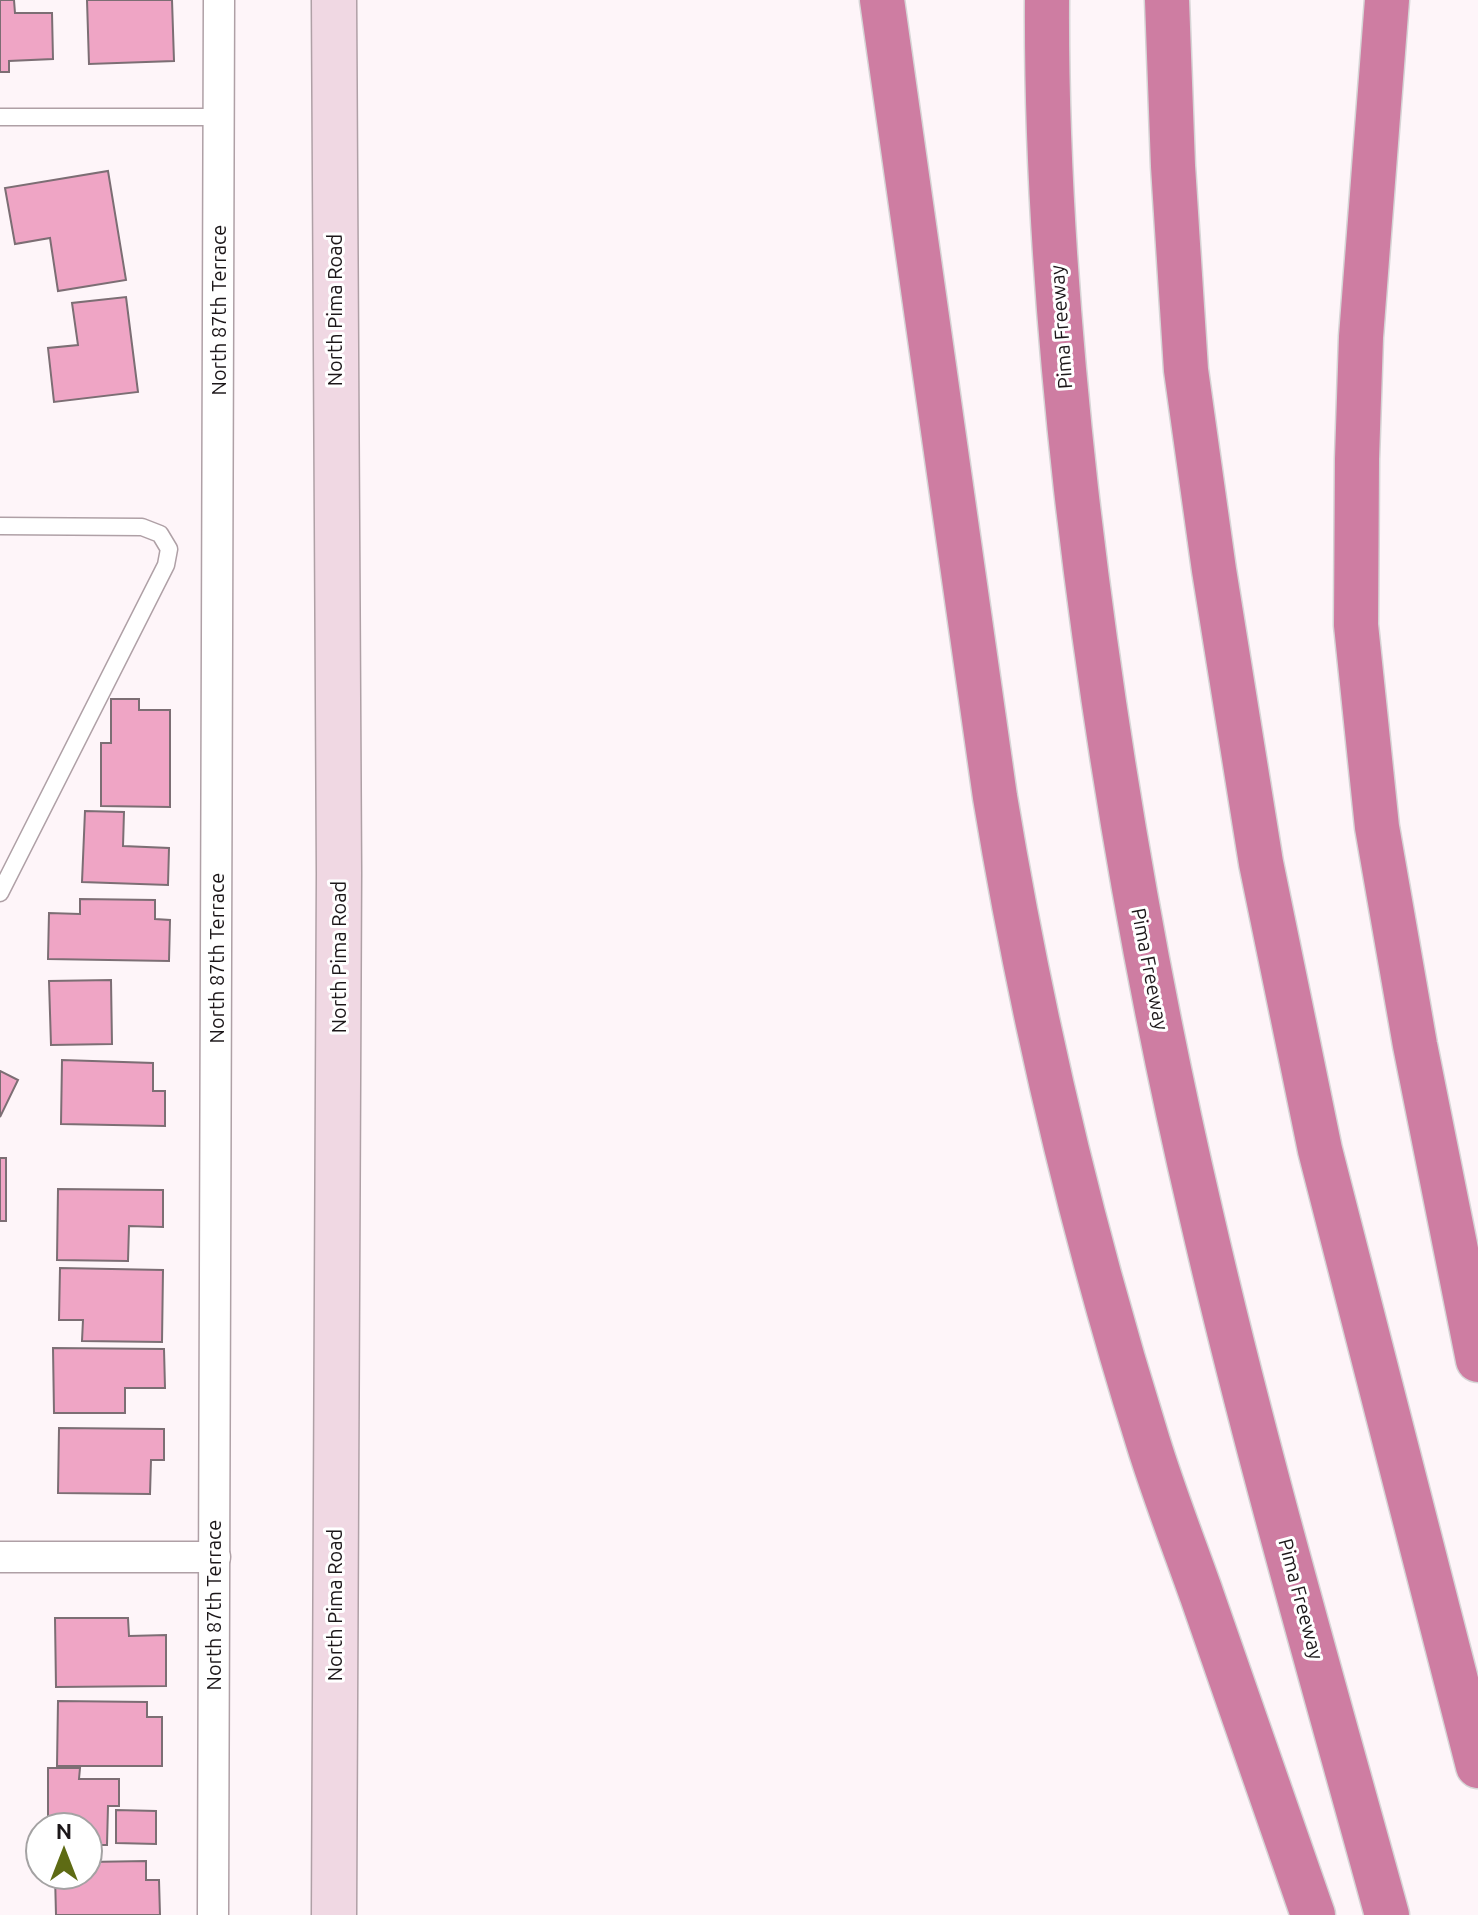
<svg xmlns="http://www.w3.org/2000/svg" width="1478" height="1915" font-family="Ubuntu,sans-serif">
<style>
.building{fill:#efa5c5;stroke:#7c6e74;stroke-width:2}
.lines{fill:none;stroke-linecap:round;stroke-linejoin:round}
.lane-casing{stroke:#afa0a6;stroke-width:19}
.street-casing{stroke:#afa0a6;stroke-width:33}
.secondary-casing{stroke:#afa0a6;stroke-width:47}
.highway-casing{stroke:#d6d5d6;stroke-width:47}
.lane{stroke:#fff;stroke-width:16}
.street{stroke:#fff;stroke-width:30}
.secondary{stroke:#f0d8e3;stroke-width:44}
.highway{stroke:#ce7da2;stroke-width:44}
.labels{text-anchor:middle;stroke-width:6;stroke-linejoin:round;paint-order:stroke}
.street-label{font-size:20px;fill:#1c1719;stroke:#fff}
</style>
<rect width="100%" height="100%" fill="#fef5f9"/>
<g class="building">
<polygon points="0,0 14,0 15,13 52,13 53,59 9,61 9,72 0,72"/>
<polygon points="87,0 172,0 174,61 89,64"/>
<polygon points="108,171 126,280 58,291 50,238 15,244 5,188"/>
<polygon points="126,297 138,392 54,402 48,348 78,345 72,303"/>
<polygon points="111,699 139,699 139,710 170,710 170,807 101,806 101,743 111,743"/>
<polygon points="85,811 124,812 123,846 169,848 168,885 82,882"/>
<polygon points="80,899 155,900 155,919 170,920 169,961 48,959 49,913 80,914"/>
<polygon points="111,980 112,1044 51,1045 49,981"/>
<polygon points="62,1060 153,1063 153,1091 165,1091 165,1126 61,1124"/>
<polygon points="0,1071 18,1080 0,1117"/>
<rect x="0" y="1158" width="6" height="63"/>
<polygon points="58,1189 163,1190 163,1227 129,1226 128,1261 57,1260"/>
<polygon points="60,1268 163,1270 162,1342 82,1341 83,1320 59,1320"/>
<polygon points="53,1348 164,1349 165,1388 125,1388 125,1413 54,1413"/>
<polygon points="59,1428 164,1429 164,1460 151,1460 150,1494 58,1493"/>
<polygon points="55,1618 128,1618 129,1636 166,1635 166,1686 56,1687"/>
<polygon points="58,1701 147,1702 147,1717 162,1717 162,1766 57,1766"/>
<polygon points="48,1768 80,1768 79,1779 119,1779 119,1806 108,1806 107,1845 88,1845 88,1827 48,1827"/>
<polygon points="116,1810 156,1811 156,1844 116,1843"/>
<polygon points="146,1861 146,1880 159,1880 160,1915 56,1915 55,1875 88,1875 88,1862"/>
</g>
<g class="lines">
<defs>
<g id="lane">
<polyline points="0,117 220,117"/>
<polyline points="0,526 142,527 160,534 169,549 166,565 0,893"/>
</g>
<g id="street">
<polyline points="0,1557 215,1557"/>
<polyline points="213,1915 219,0"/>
</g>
<polyline id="secondary" points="334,0 339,873 334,1915"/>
<g id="highway">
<path d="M882,0L995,797C1031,1015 1082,1231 1148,1442C1164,1494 1184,1545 1202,1596C1239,1702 1276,1808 1313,1915"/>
<path d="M1047,0C1046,163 1058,327 1076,489C1104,733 1145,975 1201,1214C1255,1449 1323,1682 1387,1915"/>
<polyline points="1167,0 1173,166 1186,370 1214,570 1261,863 1320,1150 1478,1766"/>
<polyline points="1387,0 1361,337 1357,459 1356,625 1377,827 1415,1045 1478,1360"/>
</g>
</defs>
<use href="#lane" class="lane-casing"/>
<use href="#street" class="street-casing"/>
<use href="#secondary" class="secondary-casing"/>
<use href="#highway" class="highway-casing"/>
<use href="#lane" class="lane"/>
<use href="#street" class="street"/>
<use href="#secondary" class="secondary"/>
<use href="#highway" class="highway"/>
</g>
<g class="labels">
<g class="street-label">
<text transform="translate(219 310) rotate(-90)" y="7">North 87th Terrace</text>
<text transform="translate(335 310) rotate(-90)" y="7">North Pima Road</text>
<text transform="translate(1061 327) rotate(-94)" y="7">Pima Freeway</text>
<text transform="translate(339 957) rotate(-90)" y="7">North Pima Road</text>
<text transform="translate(217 958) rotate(-90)" y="7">North 87th Terrace</text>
<text transform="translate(1150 969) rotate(79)" y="7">Pima Freeway</text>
<text transform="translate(1301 1599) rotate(75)" y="7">Pima Freeway</text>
<text transform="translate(214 1605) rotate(-90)" y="7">North 87th Terrace</text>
<text transform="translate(335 1605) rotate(-90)" y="7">North Pima Road</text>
</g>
</g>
<g transform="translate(64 1851)"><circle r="38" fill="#ffffff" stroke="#a4a2a3" stroke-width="2"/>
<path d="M0-6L14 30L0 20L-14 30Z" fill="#5e6b14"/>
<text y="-12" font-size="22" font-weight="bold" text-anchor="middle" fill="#1c1719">N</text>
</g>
</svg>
